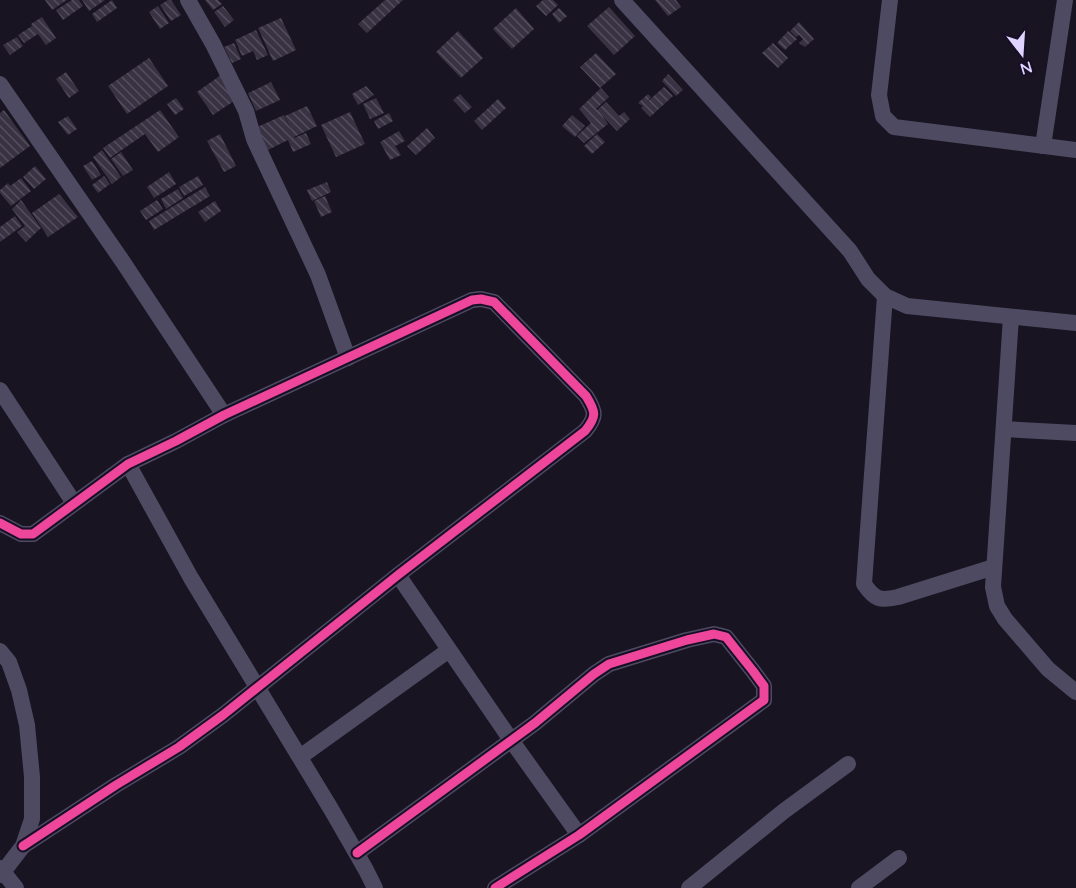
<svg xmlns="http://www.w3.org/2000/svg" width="1076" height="888" font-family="Quicksand,sans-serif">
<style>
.building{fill:url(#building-back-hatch)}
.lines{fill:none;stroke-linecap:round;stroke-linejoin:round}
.street{stroke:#4e4a62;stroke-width:16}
.cycleway-casing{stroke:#160f26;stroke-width:13}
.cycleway{stroke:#ed469a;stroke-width:9}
</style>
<defs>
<pattern id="building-back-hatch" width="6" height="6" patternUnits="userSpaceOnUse" patternTransform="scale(1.5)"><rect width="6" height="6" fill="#383243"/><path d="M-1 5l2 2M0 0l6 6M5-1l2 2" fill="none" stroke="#544f5f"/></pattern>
</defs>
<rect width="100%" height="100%" fill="#181421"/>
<g class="building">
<polygon points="45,0 67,0 52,10"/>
<polygon points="72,0 79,0 83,6 63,20 56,10"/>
<polygon points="82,0 105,0 89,11"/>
<polygon points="112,0 117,8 97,22 92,14"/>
<polygon points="168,0 171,0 181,15 171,21 160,5"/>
<polygon points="205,0 218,0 222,4 213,10"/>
<polygon points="385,0 403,0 367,33 358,24"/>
<polygon points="543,0 553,0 558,5 546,16 536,6"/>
<polygon points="655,0 676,0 681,7 668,16"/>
<polygon points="158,6 169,23 160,29 149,12"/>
<polygon points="223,6 234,20 225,27 214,12"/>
<polygon points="609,7 635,36 614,55 587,26"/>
<polygon points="516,8 534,29 512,49 493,29"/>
<polygon points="559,8 567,16 559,23 552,14"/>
<polygon points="42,17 56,38 46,45 38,34 24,43 18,35 32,26 31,24"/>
<polygon points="281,18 296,50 273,61 258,28"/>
<polygon points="799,22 814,39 805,47 799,43 803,39 799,35 796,37 790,31"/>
<polygon points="256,30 268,55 257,60 253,51 242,56 235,40"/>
<polygon points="458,31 483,58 461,78 436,52"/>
<polygon points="788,31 797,39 785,50 777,43"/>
<polygon points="17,37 23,46 10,55 3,45"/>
<polygon points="234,43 241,59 232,63 224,47"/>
<polygon points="773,43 788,58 778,68 762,53"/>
<polygon points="596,53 616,74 600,88 580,67"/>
<polygon points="149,58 168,86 127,114 108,86"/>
<polygon points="66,72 79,91 69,98 56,79"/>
<polygon points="668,74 683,90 676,96 662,81"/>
<polygon points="221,75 237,99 213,115 197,92"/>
<polygon points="271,82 280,100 256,111 248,93"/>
<polygon points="366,86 374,95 358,105 352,94"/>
<polygon points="664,87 673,96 650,117 641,108 643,106 638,103 648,94 651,97 647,102"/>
<polygon points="601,88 609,97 596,109 597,110 606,102 619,116 624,112 630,119 617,131 601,114 608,124 584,143 577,136 591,123 579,109"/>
<polygon points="460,94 472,107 465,113 453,100"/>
<polygon points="176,98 184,109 175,115 167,104"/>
<polygon points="376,98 384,113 370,119 363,104"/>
<polygon points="498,99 506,108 482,130 474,121"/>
<polygon points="307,106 317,126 294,137 294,138 306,133 311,144 293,152 288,140 264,152 253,129 284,115 293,134 285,116"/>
<polygon points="4,110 30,146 0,168 0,113"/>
<polygon points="160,110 179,137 158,152 145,134 110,158 103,148"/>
<polygon points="350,112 365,144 336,157 321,125"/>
<polygon points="389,113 393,121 378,129 374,121"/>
<polygon points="572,115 585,126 575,137 562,126"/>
<polygon points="68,116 77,129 68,135 58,122"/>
<polygon points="427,128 435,138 416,155 407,146"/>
<polygon points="399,131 405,141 395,146 401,155 390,160 380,142"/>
<polygon points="220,134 236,166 224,172 207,141"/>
<polygon points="597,134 605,142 592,154 584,146"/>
<polygon points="102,150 121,177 112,184 93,157"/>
<polygon points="121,152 133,170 123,176 111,159"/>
<polygon points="92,161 101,175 92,180 83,166"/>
<polygon points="35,166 46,179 34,189 23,177"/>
<polygon points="169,172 176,184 154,198 147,187"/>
<polygon points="104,176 110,184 98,193 92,185"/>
<polygon points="198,176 203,185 184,196 179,187"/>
<polygon points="21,178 31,191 11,206 0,193 0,190 8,183 10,186"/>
<polygon points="327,182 331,192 312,201 307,190"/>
<polygon points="205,187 210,196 154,230 149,221"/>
<polygon points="178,189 183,198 166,209 161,199"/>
<polygon points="59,194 78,217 48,237 32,213"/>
<polygon points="325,196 332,212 321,217 314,201"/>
<polygon points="21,200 41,228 26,242 17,232 25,226 12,209"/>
<polygon points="157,200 163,209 146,220 140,211"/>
<polygon points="215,201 221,211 205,222 198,212"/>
<polygon points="15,216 22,226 0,242 0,227"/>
</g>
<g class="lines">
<g class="street">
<polyline points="188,0 213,44 246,111 254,139 261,154 318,275 348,358"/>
<polyline points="622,0 850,251 868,279 885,296 907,306 1076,323"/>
<polyline points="890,0 879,95 883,116 894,127 1076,150"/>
<polyline points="0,84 123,262 224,415"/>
<polyline points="1043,146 1065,0"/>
<path d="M885,296L864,584C875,600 880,601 898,597L994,567"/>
<polyline points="1011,317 993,587 997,606 1005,619 1048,669 1076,692"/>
<polyline points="0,390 74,503"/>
<polyline points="1004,429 1076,433"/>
<polyline points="128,464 191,578 331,809 366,870 375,888"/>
<path d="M0,523L21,534H33L128,464L176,441L224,415L472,300L481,299L494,302L586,396C596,412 597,416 585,431L398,575L223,715L179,747L116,785L23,846"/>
<polyline points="398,575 511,740 579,835"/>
<polyline points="0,651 9,662 19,690 27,725 32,777 32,819 23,846 3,872 0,875"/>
<polyline points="300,757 449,650"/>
<polyline points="357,853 535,723 594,674 609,664 687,640 714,634 726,637 753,671 764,686 764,700 579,835 495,888"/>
<polyline points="0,868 16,888"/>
<polyline points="689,888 784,811 848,764"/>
<polyline points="859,888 899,858"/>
</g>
<defs>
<g id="cycleway">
<path d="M0,523L21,534H33L128,464L176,441L224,415L472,300L481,299L494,302L586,396C596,412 597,416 585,431L398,575L223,715L179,747L116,785L23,846"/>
<polyline points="357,853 535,723 594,674 609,664 687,640 714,634 726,637 753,671 764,686 764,700 579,835 495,888"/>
</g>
</defs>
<use href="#cycleway" class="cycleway-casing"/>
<use href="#cycleway" class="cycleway"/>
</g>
<g transform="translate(1022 54) rotate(163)" stroke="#160f26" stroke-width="4.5" paint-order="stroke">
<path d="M0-4.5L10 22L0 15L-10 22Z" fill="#ded4ff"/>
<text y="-9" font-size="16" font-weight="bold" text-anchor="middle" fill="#ded4ff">N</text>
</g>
</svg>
